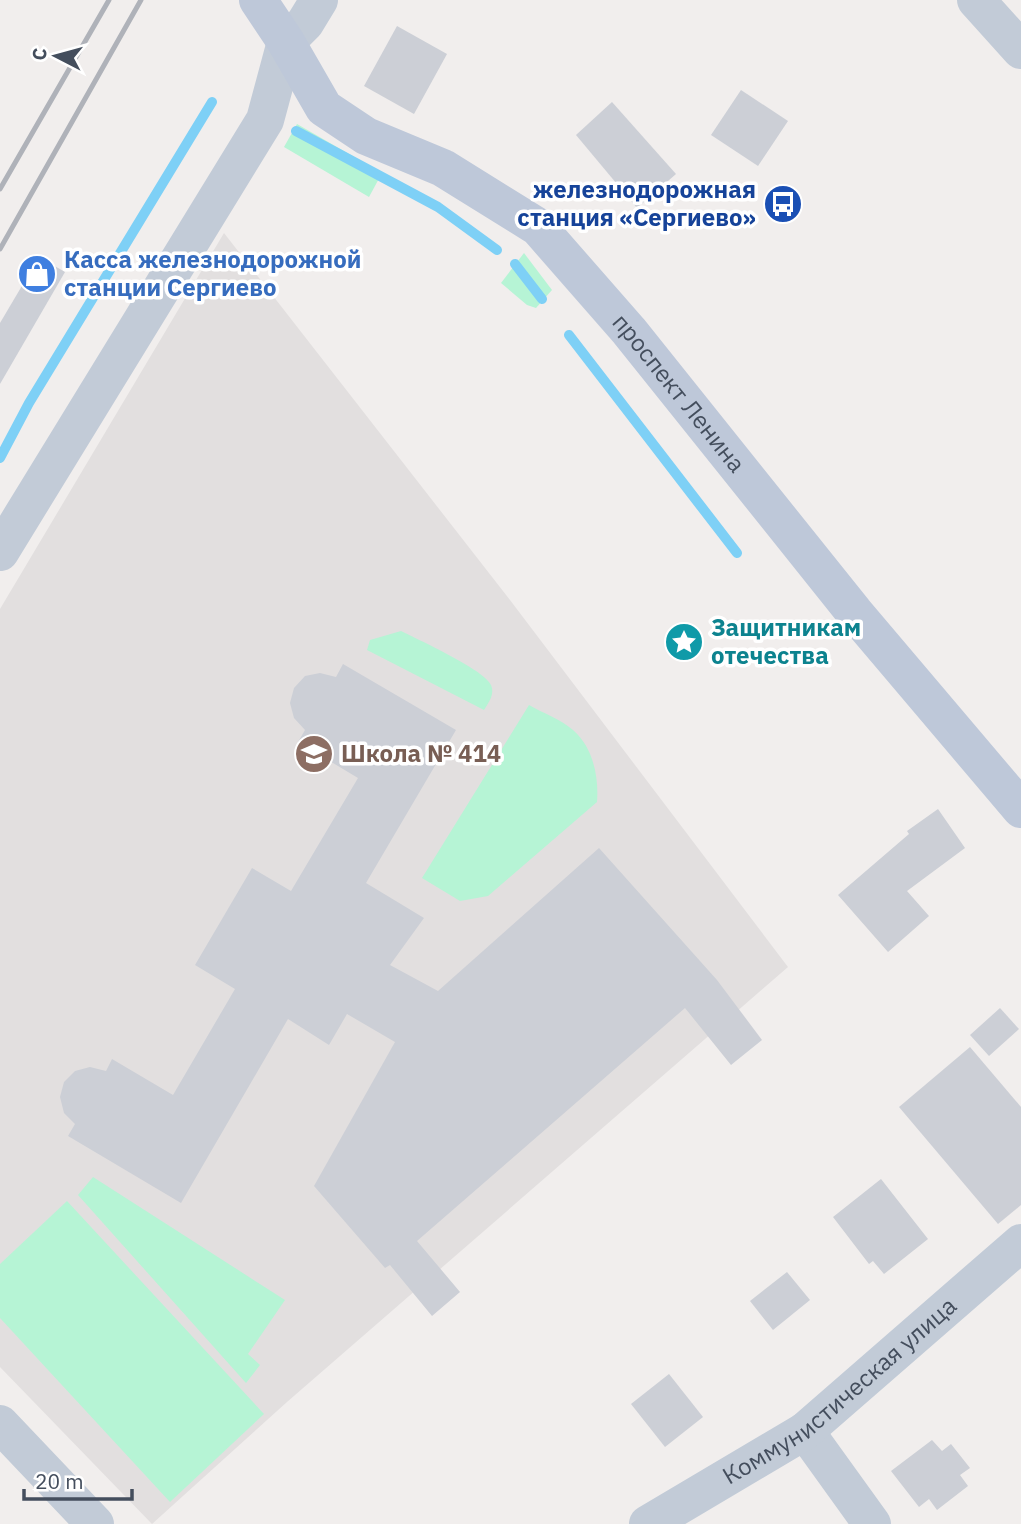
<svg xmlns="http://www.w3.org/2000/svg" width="1021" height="1524" font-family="'IBM Plex Sans',sans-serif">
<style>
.education{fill:#e2dfdf}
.green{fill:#b6f4d5}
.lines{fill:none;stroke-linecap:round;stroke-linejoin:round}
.stream{stroke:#7ed0f6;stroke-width:10}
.building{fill:#cccfd6}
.street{stroke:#c2cbd7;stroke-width:38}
.secondary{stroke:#bec8d9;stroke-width:38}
.rail{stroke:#afb2b9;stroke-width:5}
.labels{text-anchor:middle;stroke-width:7;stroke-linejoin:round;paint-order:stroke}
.transit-label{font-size:24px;font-weight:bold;fill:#164399;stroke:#fff;text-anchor:end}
.shop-label{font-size:24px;font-weight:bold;fill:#366cbe;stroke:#fff;text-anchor:start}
.street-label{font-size:24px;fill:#444e5d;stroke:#fff}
.culture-label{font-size:24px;font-weight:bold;fill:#0d838f;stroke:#fff;text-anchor:start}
.education-label{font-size:24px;font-weight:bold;fill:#785e54;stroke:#fff;text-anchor:start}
</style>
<rect width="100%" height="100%" fill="#f1eeed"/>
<polygon class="education" points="224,233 510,600 788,967 287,1402 152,1524 0,1367 0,609"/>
<g class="green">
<polygon points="297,124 382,173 369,197 284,147"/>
<polygon points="524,253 552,290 536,308 527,305 501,283"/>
<path d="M401,631C417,639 485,670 491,685C495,694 489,702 484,710L367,650L370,640Z"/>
<path d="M529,705C543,713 562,720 573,730C593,747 599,777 597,802L488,896L460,901L422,878Z"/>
<polygon points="93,1177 285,1300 248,1354 260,1365 246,1383 78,1195"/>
<polygon points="67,1201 264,1414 170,1502 0,1318 0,1264"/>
</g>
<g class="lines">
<g class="stream">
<polyline points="296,131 438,207 497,250"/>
<polyline points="515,264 542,299"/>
<polyline points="569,335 737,553"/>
<polyline points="0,458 29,403 212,102"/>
</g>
</g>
<g class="building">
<polygon points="397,26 447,54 414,114 364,86"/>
<polygon points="741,90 788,121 758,166 711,135"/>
<polygon points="612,102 676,174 637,208 576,135"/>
<polygon points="39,257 65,272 0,384 0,323"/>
<polygon points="343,664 456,730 366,883 424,918 390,965 438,991 599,848 717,980 762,1040 731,1065 685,1008 417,1241 460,1292 432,1316 390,1265 385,1268 314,1186 395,1042 347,1014 329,1045 288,1019 181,1203 68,1136 75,1124 64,1113 60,1097 64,1082 75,1071 90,1067 106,1071 112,1059 173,1095 235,989 195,965 252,868 291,891 358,778 298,742 305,730 294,718 290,703 294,688 305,676 320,673 336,677"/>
<polygon points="938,809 965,848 907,891 929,916 888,952 838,895 909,834 907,831"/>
<polygon points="1000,1008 1019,1029 989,1056 970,1035"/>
<polygon points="970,1047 1021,1107 1021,1205 998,1224 899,1107"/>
<polygon points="881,1179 928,1239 884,1274 873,1261 869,1264 833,1217"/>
<polygon points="787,1272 810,1300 773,1330 750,1301"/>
<polygon points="669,1374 703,1417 665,1447 631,1404"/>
<polygon points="932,1440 942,1451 951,1444 970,1468 960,1475 968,1486 937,1510 929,1499 919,1507 891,1471"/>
</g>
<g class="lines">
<g class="street">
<polyline points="976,0 1021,50"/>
<polyline points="0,552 265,120 286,42 305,23 319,0"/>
<polyline points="0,1424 95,1524"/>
<polyline points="805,1431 872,1524"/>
<path id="s1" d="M648,1524L805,1431L1021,1243"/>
</g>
<path class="secondary" id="s2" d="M258,0L286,42L324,108L366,136L443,168L538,227L629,331L854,612L1021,809"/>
<g class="rail">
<polyline points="0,189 109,0"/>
<polyline points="0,249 141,0"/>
</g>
</g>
<defs>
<symbol id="bus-disc" viewBox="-11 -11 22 22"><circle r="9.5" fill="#1a4fb4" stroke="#fff"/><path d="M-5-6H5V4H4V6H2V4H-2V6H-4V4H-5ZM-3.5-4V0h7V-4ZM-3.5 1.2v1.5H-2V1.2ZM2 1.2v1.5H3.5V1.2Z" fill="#fff"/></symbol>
<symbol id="shop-disc" viewBox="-11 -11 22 22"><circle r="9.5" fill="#3f7fe0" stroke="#fff"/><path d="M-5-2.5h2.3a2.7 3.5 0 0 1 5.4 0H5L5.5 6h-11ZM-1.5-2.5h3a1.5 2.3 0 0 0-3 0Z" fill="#fff"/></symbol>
<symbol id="sight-disc" viewBox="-11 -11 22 22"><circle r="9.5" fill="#0f9aa8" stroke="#fff"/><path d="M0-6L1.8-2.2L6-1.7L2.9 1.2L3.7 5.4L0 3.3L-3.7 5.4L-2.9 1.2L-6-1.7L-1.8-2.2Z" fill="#fff"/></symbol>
<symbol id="school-disc" viewBox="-11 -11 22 22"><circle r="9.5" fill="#8d6e63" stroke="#fff"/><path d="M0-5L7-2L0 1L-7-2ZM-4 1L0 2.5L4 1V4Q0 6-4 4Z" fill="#fff"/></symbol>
</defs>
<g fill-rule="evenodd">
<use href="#bus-disc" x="761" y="182" width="44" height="44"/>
<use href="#shop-disc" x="15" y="252" width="44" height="44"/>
<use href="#sight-disc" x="662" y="620" width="44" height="44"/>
<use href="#school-disc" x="292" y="732" width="44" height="44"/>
</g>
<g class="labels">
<g class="transit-label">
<text x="756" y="198">железнодорожная<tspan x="756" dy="28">станция «Сергиево»</tspan></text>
</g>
<g class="shop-label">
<text x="64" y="268">Касса железнодорожной<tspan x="64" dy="28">станции Сергиево</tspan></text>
</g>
<g class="street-label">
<text dy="8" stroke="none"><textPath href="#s2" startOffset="590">проспект Ленина</textPath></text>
<text dy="8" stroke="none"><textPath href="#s1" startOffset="234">Коммунистическая улица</textPath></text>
</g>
<g class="culture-label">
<text x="711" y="636">Защитникам<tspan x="711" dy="28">отечества</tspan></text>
</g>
<g class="education-label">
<text x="341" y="762">Школа № 414</text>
</g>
</g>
<g transform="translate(56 56) rotate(276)" stroke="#ffffff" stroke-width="5" paint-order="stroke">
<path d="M0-5L12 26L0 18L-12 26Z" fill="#444e5d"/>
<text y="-10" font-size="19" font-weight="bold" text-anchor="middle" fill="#444e5d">С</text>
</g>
<path d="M24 1489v10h108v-10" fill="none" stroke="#444e5d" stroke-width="3.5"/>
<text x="35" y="1489" font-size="21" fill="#444e5d" stroke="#ffffff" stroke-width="5" paint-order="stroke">20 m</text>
</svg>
